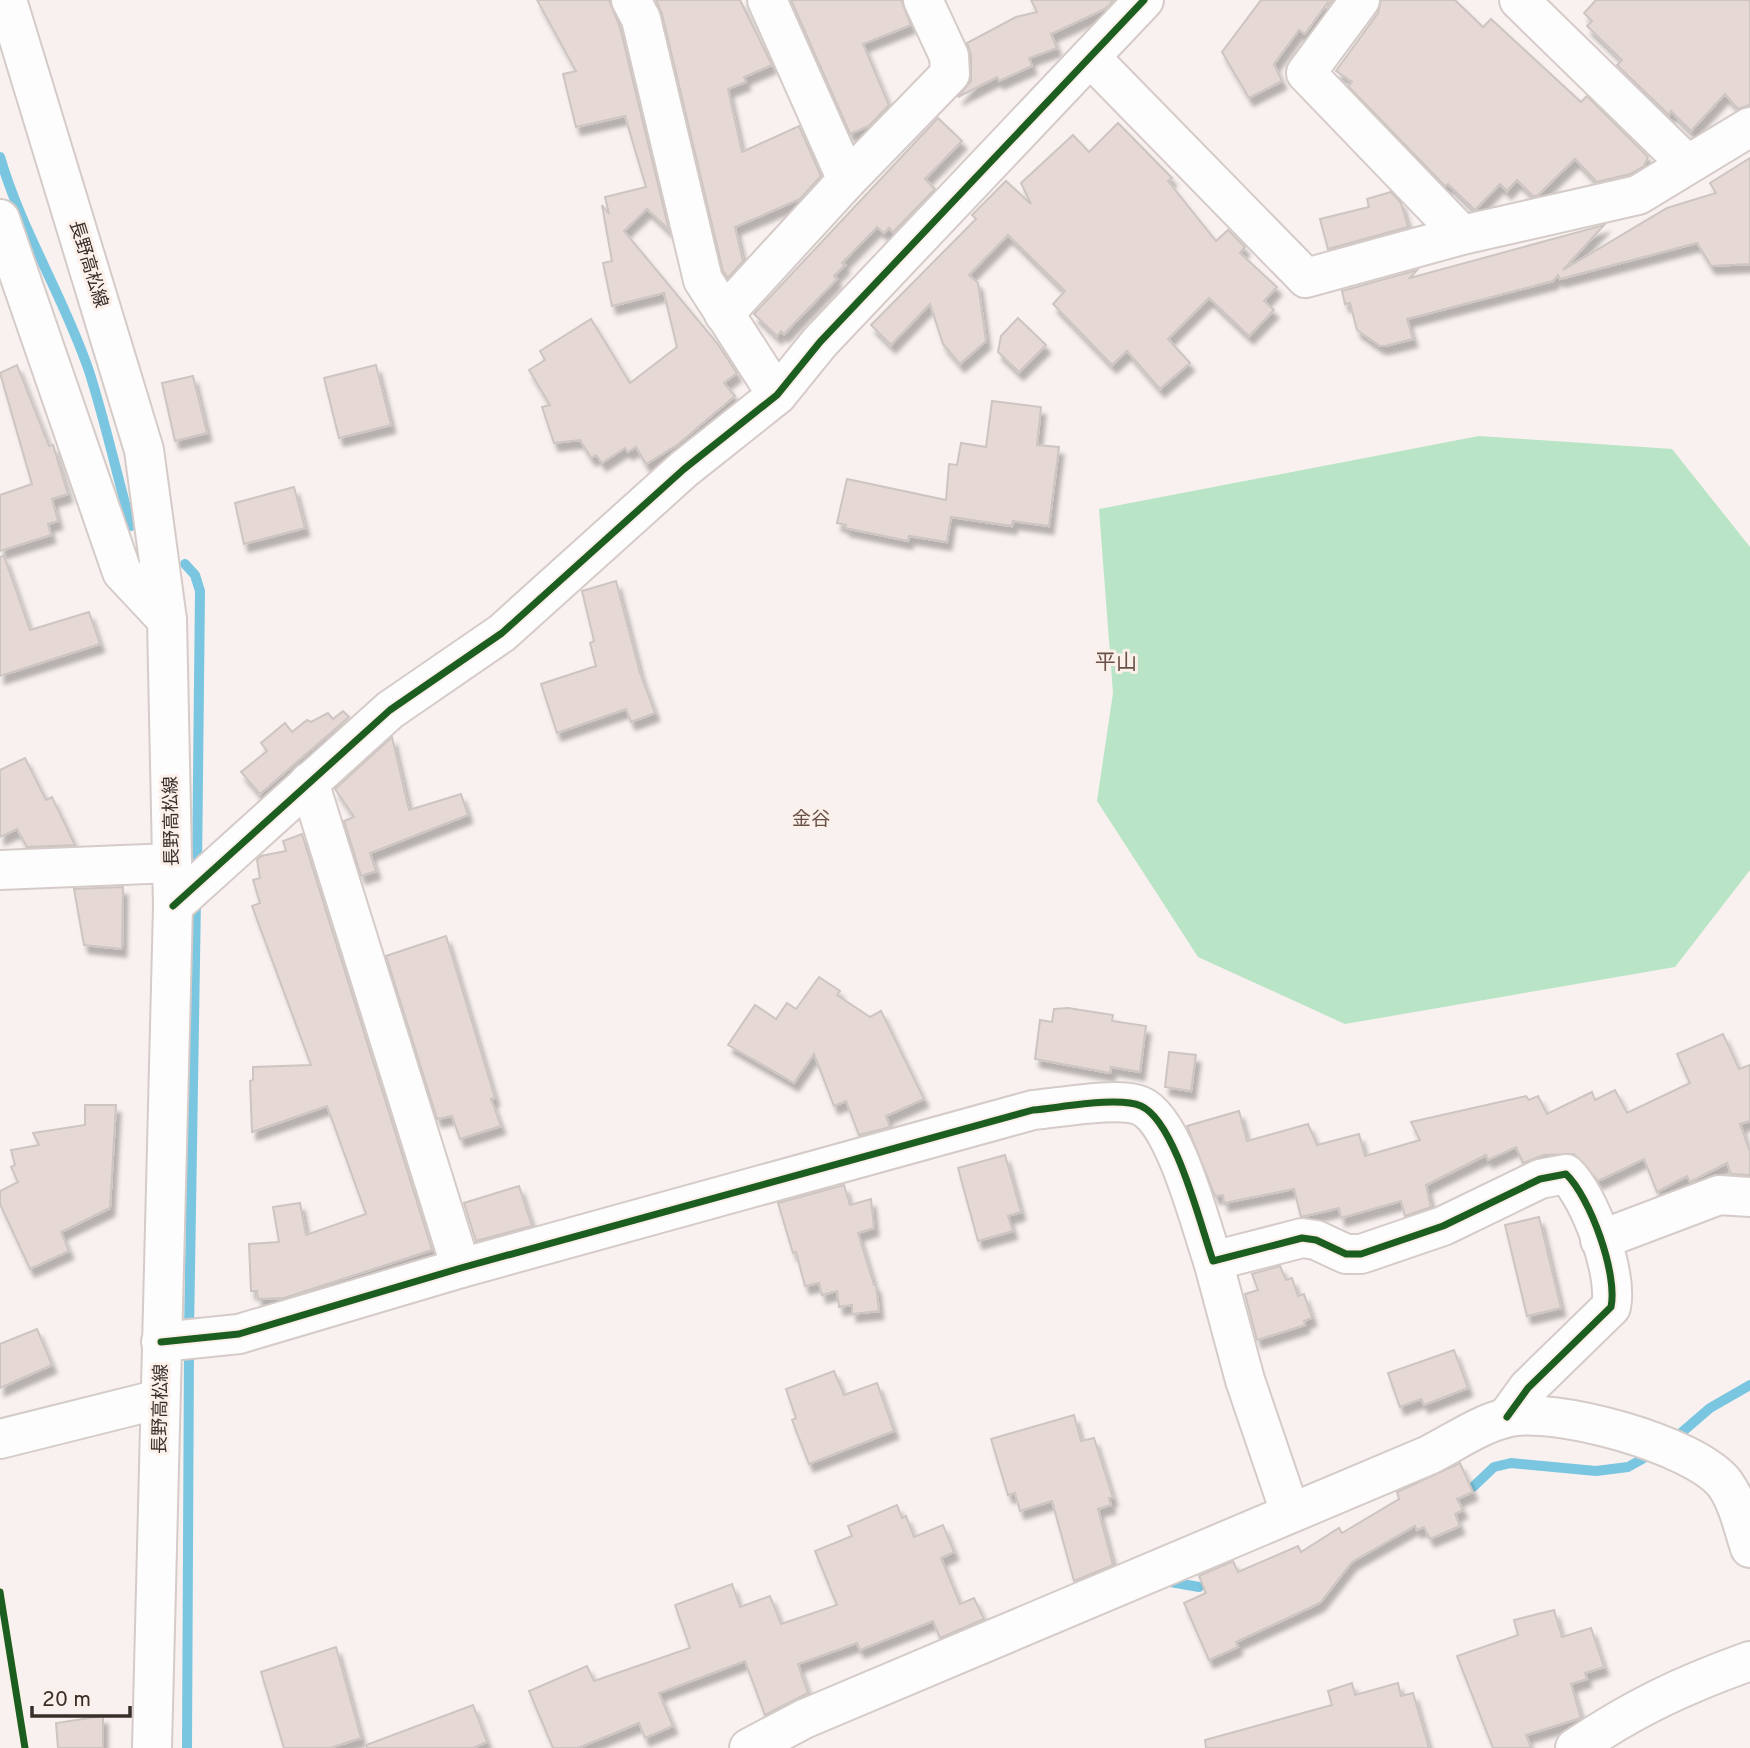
<svg xmlns="http://www.w3.org/2000/svg" width="1750" height="1748" font-family="Overpass,'Noto Sans JP',sans-serif">
<style>
.forest{fill:#b9e4c5}
.lines{fill:none;stroke-linecap:round;stroke-linejoin:round}
.stream{stroke:#7ac6e0;stroke-width:10}
.building{fill:#e6d8d4;stroke:#cdc5c2;stroke-width:2;filter:url(#shadow)}
.minor-casing{stroke:#d5cbc8;stroke-width:42}
.major-casing{stroke:#d5cbc8;stroke-width:42}
.minor{stroke:#fefdfd;stroke-width:38}
.major{stroke:#fefdfd;stroke-width:38}
.cycleway-casing{stroke:#fcf0eb;stroke-width:11}
.cycleway{stroke:#1b5e20;stroke-width:7}
.labels{text-anchor:middle;stroke-width:6;stroke-linejoin:round;paint-order:stroke}
.street-label{font-size:18px;fill:#392e2a;stroke:#fcf0eb}
.neighbourhood-label{font-size:19px;fill:#685047;stroke:#fcf0eb}
.quarter-label{font-size:21px;fill:#685047;stroke:#fcf0eb}
</style>
<defs>
<filter id="shadow"><feDropShadow dx="4.5" dy="8" stdDeviation="2" flood-color="#0004"/></filter>
</defs>
<rect width="100%" height="100%" fill="#f8f1ef"/>
<polygon class="forest" points="1479,436 1672,449 1750,547 1750,870 1675,967 1345,1024 1198,957 1097,801 1113,693 1099,509"/>
<g class="lines">
<g class="stream">
<path d="M0,157C22,232 64,297 89,371C105,421 117,475 131,526"/>
<polyline points="185,564 195,575 200,591 197,870"/>
<polyline points="189,1332 196,899"/>
<polyline points="1674,1439 1710,1408 1750,1385"/>
<polyline points="1473,1487 1494,1467 1511,1463 1596,1471 1628,1467 1653,1453"/>
<polyline points="1165,1581 1199,1587"/>
<polyline points="187,1748 189,1347"/>
</g>
</g>
<g class="building">
<polygon points="537,0 609,0 620,27 669,230 647,209 624,231 717,343 737,373 724,383 735,396 677,445 646,464 636,447 628,452 625,448 602,463 596,455 591,458 580,440 554,443 542,407 550,405 529,370 545,360 540,351 591,319 630,383 677,347 664,293 612,306 603,263 612,261 602,205 609,214 605,197 646,187 625,116 576,127 563,74 576,71"/>
<polygon points="656,0 740,0 772,65 744,77 746,82 728,89 742,152 799,126 821,176 800,199 735,227 743,261 728,278 723,271 662,14"/>
<polygon points="791,0 901,0 911,25 863,44 889,105 869,126 850,134"/>
<polygon points="1031,0 1114,0 1105,9 1051,34 1057,48 1029,58 1032,66 999,81 997,77 958,97 971,81 971,55 967,43 1016,17 1037,12"/>
<polygon points="1261,0 1333,0 1328,6 1328,2 1305,34 1299,30 1274,64 1282,81 1249,98 1222,52"/>
<polygon points="1381,0 1455,0 1483,27 1491,19 1581,102 1587,96 1648,157 1644,166 1630,174 1597,182 1575,159 1537,196 1533,196 1517,180 1507,191 1500,184 1475,210 1448,184 1445,186 1348,86 1352,82 1336,71 1378,13"/>
<polygon points="1596,0 1750,0 1750,105 1738,109 1725,94 1691,131 1671,111 1669,115 1617,65 1622,60 1587,26 1592,21 1584,13"/>
<polygon points="938,118 962,141 925,179 935,189 893,232 889,228 884,233 877,227 842,263 845,265 834,276 837,279 784,334 781,331 777,336 754,314"/>
<polygon points="1118,123 1172,178 1168,181 1216,241 1228,230 1245,247 1240,253 1277,287 1264,301 1274,310 1249,336 1209,298 1168,339 1190,363 1160,389 1127,351 1112,365 1053,304 1065,291 1008,235 969,275 978,283 986,341 960,364 943,344 930,304 891,345 871,325 976,219 972,215 1006,181 1031,204 1021,183 1073,135 1089,152"/>
<polygon points="1750,158 1750,264 1711,266 1697,243 1560,279 1558,275 1553,281 1407,319 1413,339 1385,346 1380,346 1357,330 1350,303 1345,304 1342,291 1417,270 1410,278 1604,225 1563,270 1667,208 1716,193 1710,183"/>
<polygon points="1391,192 1401,203 1408,227 1328,249 1320,219 1369,207 1367,199"/>
<polygon points="1018,318 1046,345 1019,372 998,352 1001,336"/>
<polygon points="17,365 49,446 53,445 68,494 52,499 58,521 48,524 51,535 0,551 0,495 32,484 0,373"/>
<polygon points="376,365 391,425 339,438 324,378"/>
<polygon points="193,376 207,433 175,441 162,383"/>
<polygon points="992,401 1041,407 1037,445 1059,447 1049,526 1013,521 1012,526 951,517 947,542 909,536 908,541 845,528 846,525 837,523 847,479 946,500 949,464 957,465 961,443 986,447"/>
<polygon points="294,487 305,528 244,544 235,503"/>
<polygon points="4,556 30,630 89,612 100,644 0,676 0,557"/>
<polygon points="616,581 640,673 655,713 631,722 626,709 557,733 541,684 596,666 590,643 594,641 582,591"/>
<polygon points="343,711 349,717 260,794 241,772 267,751 261,743 285,723 292,732 307,720 311,722 328,713 333,719"/>
<polygon points="392,737 409,810 461,794 468,815 370,853 376,871 361,876 344,821 354,817 335,789"/>
<polygon points="25,758 46,800 52,797 75,845 27,847 17,829 0,837 0,770"/>
<polygon points="302,834 432,1250 284,1298 258,1299 257,1291 251,1291 249,1244 279,1242 273,1207 300,1203 306,1235 366,1214 327,1106 252,1132 250,1081 253,1080 253,1067 311,1065 252,906 260,903 253,880 260,878 257,860 261,856 286,851 283,841"/>
<polygon points="123,887 122,949 84,945 74,889"/>
<polygon points="446,936 495,1098 491,1099 501,1126 460,1139 452,1116 437,1119 386,956"/>
<polygon points="819,977 840,991 837,995 870,1017 881,1011 924,1099 886,1116 890,1127 859,1135 846,1101 834,1106 814,1054 794,1083 728,1045 755,1005 776,1019 787,1003 796,1009"/>
<polygon points="1068,1008 1113,1015 1112,1021 1146,1026 1140,1072 1111,1067 1110,1073 1035,1059 1040,1020 1052,1022 1054,1009"/>
<polygon points="1723,1034 1739,1069 1750,1065 1750,1121 1740,1124 1750,1152 1750,1175 1731,1174 1727,1163 1690,1182 1687,1176 1657,1192 1644,1159 1598,1181 1574,1154 1544,1155 1523,1163 1516,1147 1488,1160 1486,1155 1426,1185 1431,1207 1405,1216 1401,1201 1341,1218 1339,1208 1301,1217 1294,1189 1224,1203 1223,1195 1215,1196 1187,1126 1239,1111 1247,1141 1308,1124 1317,1145 1359,1134 1365,1156 1420,1140 1411,1122 1526,1096 1529,1100 1538,1096 1547,1114 1592,1092 1595,1100 1615,1090 1627,1113 1690,1083 1677,1054"/>
<polygon points="1169,1052 1196,1055 1191,1091 1165,1087"/>
<polygon points="85,1105 116,1105 110,1208 61,1232 69,1251 30,1269 0,1204 0,1191 18,1182 11,1167 15,1165 11,1150 39,1145 33,1133 85,1125"/>
<polygon points="1005,1155 1021,1212 1008,1216 1013,1231 978,1241 958,1168"/>
<polygon points="844,1185 850,1205 871,1199 874,1228 858,1233 874,1285 876,1285 879,1311 852,1314 852,1305 839,1307 837,1291 822,1295 819,1283 805,1286 796,1252 793,1253 778,1203"/>
<polygon points="519,1186 532,1226 476,1241 464,1203"/>
<polygon points="1539,1217 1561,1308 1527,1316 1505,1225"/>
<polygon points="1280,1266 1286,1280 1292,1278 1298,1296 1304,1294 1312,1318 1304,1321 1305,1325 1257,1340 1245,1294 1258,1290 1252,1274"/>
<polygon points="37,1329 52,1365 0,1388 0,1344"/>
<polygon points="1454,1350 1468,1388 1424,1405 1421,1399 1400,1407 1388,1373"/>
<polygon points="834,1371 844,1395 877,1383 894,1431 809,1464 792,1420 796,1418 786,1389"/>
<polygon points="1074,1415 1081,1441 1094,1438 1113,1498 1109,1498 1111,1505 1098,1509 1113,1565 1074,1581 1052,1501 1020,1511 1015,1493 1008,1495 991,1439"/>
<polygon points="1460,1463 1473,1492 1457,1499 1463,1510 1455,1514 1460,1526 1430,1539 1424,1527 1417,1530 1415,1526 1352,1562 1320,1603 1236,1642 1238,1647 1209,1660 1184,1603 1206,1593 1199,1576 1233,1561 1238,1572 1298,1546 1301,1552 1339,1528 1342,1533 1399,1499 1397,1492"/>
<polygon points="897,1505 902,1518 906,1516 914,1537 943,1525 954,1552 941,1558 960,1604 974,1598 984,1619 940,1638 933,1621 860,1650 857,1643 798,1664 808,1693 765,1715 745,1661 659,1693 673,1726 645,1738 639,1723 578,1748 553,1748 529,1691 587,1666 594,1681 690,1648 675,1605 732,1584 740,1607 770,1596 781,1624 837,1605 815,1551 852,1536 848,1526"/>
<polygon points="1554,1610 1562,1637 1591,1628 1604,1667 1585,1673 1587,1679 1571,1684 1581,1718 1526,1735 1531,1748 1493,1748 1457,1656 1518,1635 1514,1620"/>
<polygon points="336,1647 361,1738 330,1748 284,1748 261,1672"/>
<polygon points="1352,1683 1355,1695 1398,1683 1401,1696 1413,1693 1429,1748 1206,1748 1205,1740 1332,1705 1328,1691"/>
<polygon points="473,1705 487,1742 473,1748 367,1748 366,1745"/>
<polygon points="103,1716 103,1748 58,1748 56,1723"/>
</g>
<g class="lines">
<defs>
<g id="minor">
<polyline points="631,0 641,19 703,280 777,395"/>
<polyline points="1360,0 1306,73 1462,235"/>
<polyline points="1519,0 1687,164"/>
<polyline points="1090,57 1306,278 1462,235 1638,195 1750,127"/>
<polyline points="847,180 950,74 949,56 923,0"/>
<polyline points="0,219 122,572 167,620"/>
<polyline points="724,314 847,180 767,0"/>
<polyline points="309,782 461,1268"/>
<polyline points="0,870 172,863"/>
<polyline points="173,906 390,710 502,633 684,469 777,395 820,342 1144,0"/>
<polyline points="1600,1240 1719,1195 1750,1197"/>
<polyline points="1213,1261 1245,1380 1290,1512"/>
<path d="M161,1342L239,1334L461,1268L1033,1110C1059,1108 1118,1096 1141,1106C1175,1121 1200,1224 1213,1261L1302,1238L1316,1240L1346,1254H1361L1443,1226L1540,1179L1566,1174C1590,1197 1618,1274 1611,1307L1528,1388L1507,1417"/>
<polyline points="0,1439 160,1399"/>
<path d="M749,1748L804,1719L1429,1455C1453,1443 1480,1424 1506,1418C1552,1405 1696,1445 1725,1484C1738,1502 1743,1527 1750,1548"/>
<path d="M1575,1748C1634,1708 1683,1685 1750,1661"/>
</g>
<polyline id="major" points="7,0 144,450 167,620 173,906 152,1748"/>
</defs>
<use href="#minor" class="minor-casing"/>
<use href="#major" class="major-casing"/>
<use href="#minor" class="minor"/>
<use href="#major" class="major"/>
<defs>
<g id="cycleway">
<polyline points="173,906 390,710 502,633 684,469 777,395 820,342 1144,0"/>
<path d="M161,1342L239,1334L461,1268L1033,1110C1059,1108 1118,1096 1141,1106C1175,1121 1200,1224 1213,1261L1302,1238L1316,1240L1346,1254H1361L1443,1226L1540,1179L1566,1174C1590,1197 1618,1274 1611,1307L1528,1388L1507,1417"/>
<polyline points="0,1592 25,1748"/>
</g>
</defs>
<use href="#cycleway" class="cycleway-casing"/>
<use href="#cycleway" class="cycleway"/>
</g>
<g class="labels">
<g class="street-label">
<text transform="translate(89 264) rotate(73)" y="6">長野高松線</text>
<text transform="translate(171 821) rotate(-91)" y="6">長野高松線</text>
<text transform="translate(160 1409) rotate(-89)" y="6">長野高松線</text>
</g>
<g class="neighbourhood-label">
<text x="811" y="825">金谷</text>
</g>
<g class="quarter-label">
<text x="1116" y="669">平山</text>
</g>
</g>
<path d="M32 1706v10h98v-10" fill="none" stroke="#392e2a" stroke-width="3.5"/>
<text x="42" y="1706" font-size="21" fill="#392e2a" stroke="#fcf0eb" stroke-width="5" paint-order="stroke">20 m</text>
</svg>
